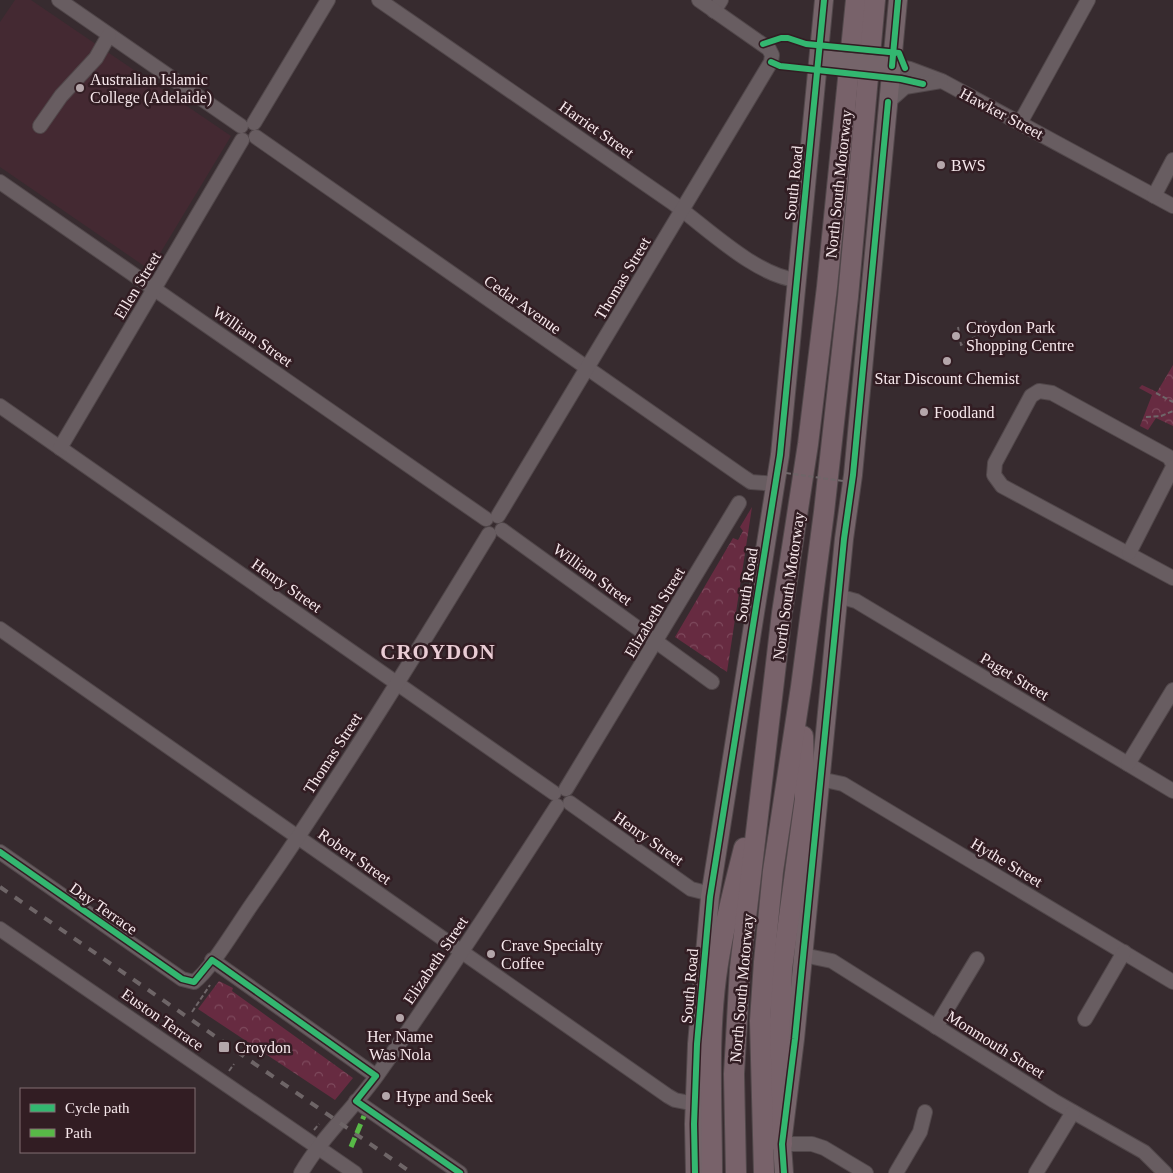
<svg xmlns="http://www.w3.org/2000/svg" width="1173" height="1173" font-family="Georgia,serif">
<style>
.built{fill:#442932}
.park{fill:url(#park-crowns)}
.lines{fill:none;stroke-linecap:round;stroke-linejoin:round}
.minor-casing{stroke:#51474a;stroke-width:16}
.major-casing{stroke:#51474a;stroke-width:20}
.highway-casing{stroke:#51474a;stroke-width:22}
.path{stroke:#6f6669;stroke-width:2;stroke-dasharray:5 2.5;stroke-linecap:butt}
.minor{stroke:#685d61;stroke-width:14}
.major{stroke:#75646a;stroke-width:18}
.highway{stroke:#78626a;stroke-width:20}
.rail{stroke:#6e6567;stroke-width:4;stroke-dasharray:9 9;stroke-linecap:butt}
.major-bridge-casing{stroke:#51474a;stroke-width:20;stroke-linecap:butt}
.path-bridge{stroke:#6f6669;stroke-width:2;stroke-dasharray:5 2.5;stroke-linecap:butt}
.major-bridge{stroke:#75646a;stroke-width:18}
.quiet{stroke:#58b947;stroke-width:5;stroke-dasharray:10 5;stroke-linecap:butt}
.cycleway-casing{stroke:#321d23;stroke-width:9}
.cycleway{stroke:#33b770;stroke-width:6}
.poi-dot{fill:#b4a6aa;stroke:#321d23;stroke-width:2}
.labels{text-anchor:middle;stroke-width:5;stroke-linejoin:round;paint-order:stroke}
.poi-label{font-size:16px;fill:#f7e8ec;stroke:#321d23;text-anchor:start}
.street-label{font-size:16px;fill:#f7e8ec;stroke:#321d23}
.district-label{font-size:21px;font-weight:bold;letter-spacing:1px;fill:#eacdd5;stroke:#321d23}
</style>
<defs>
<pattern id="park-crowns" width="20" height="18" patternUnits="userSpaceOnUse" patternTransform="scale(1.25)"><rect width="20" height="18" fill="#672b41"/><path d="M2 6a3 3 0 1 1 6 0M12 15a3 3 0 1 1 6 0" fill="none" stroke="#7e4a5d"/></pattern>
</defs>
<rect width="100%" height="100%" fill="#372b2f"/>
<polygon class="built" points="15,0 31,0 231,136 150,270 0,167 0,22"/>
<g class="park">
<polygon points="1173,365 1173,426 1156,418 1148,430 1140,426 1152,395 1139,388 1142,385 1157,392"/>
<polygon points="752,507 727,672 675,637 733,538 738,540 743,531 740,527"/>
<polygon points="219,981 233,988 232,991 353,1078 335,1100 198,1009"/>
</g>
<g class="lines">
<defs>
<g id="minor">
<polyline points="59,0 241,126"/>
<path d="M379,0C476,67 573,134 670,201C704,225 755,276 797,280"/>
<polyline points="714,11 721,0"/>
<polyline points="892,66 910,69 942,81 1173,206"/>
<polyline points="888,102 905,87 941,81"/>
<polyline points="254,123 328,0"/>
<polyline points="1020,123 1088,0"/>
<polyline points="40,126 61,96 96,58 109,35"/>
<polyline points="256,137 742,476 751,482 776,484"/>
<polyline points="0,182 486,519"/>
<polyline points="1154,196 1173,160"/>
<polyline points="0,406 554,793"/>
<polyline points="60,448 242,140"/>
<polyline points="1173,464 1169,457 1052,393 1039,391 1031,396 995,463 994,475 1002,486 1173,578"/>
<polyline points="498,516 771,62 772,55 769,49 699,0"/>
<polyline points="502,530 712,682"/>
<polyline points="1129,553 1173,467"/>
<polyline points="838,596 856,601 1173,791"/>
<polyline points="0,629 668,1096 675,1100 695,1104"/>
<polyline points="1128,764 1173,690"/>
<polyline points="820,779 843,784 1173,982"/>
<polyline points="566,789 739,503"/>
<polyline points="570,803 691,889 711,894"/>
<path d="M0,852L182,979L194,982C212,969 242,917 257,897C339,779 414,657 489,534"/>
<polyline points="0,929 355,1173"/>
<polyline points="803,955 832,961 1054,1101 1144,1152 1165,1173"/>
<polyline points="212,960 376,1076"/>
<polyline points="1085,1019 1124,952"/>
<polyline points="936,1027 977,959"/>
<polyline points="356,1101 460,1173"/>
<polyline points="782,1144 812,1144 824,1148 866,1173"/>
<path d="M301,1173C322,1137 354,1108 378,1074C440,986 499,896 557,806"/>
<polyline points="896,1173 920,1132 925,1112"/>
<polyline points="1036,1173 1073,1112"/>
</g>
<g id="major">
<polyline points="695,1173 694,1124 697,1044 710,897 780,455 824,0"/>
<polyline points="784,1173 782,1144 795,1039 844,539 853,475 898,0"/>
</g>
<g id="highway">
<polyline points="782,1144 777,1094 782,969 805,799 803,736"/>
<path d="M712,1173C712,1103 707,1033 718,964C724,925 734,887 744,848"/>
<polyline points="736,1173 734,1074 740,968 782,613 808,444 827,287 856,0"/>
<polyline points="764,1173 760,1021 764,962 773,871 801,687 824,512 848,297 875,0"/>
</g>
</defs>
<use href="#minor" class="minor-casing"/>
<use href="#major" class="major-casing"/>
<use href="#highway" class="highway-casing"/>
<g class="path">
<polyline points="958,327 961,345 977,336 986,321"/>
<polyline points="1156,393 1173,402"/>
<polyline points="1146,417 1161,416 1173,411"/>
<polyline points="192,1012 210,985"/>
<polyline points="182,1039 183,1032"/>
<polyline points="229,1071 234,1064"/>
<polyline points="314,1130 319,1124"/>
</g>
<use href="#minor" class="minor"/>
<use href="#major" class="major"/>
<use href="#highway" class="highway"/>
<polyline class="rail" points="0,887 412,1173"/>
<defs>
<polyline id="major-bridge" points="819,59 892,66"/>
</defs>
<use href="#major-bridge" class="major-bridge-casing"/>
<polyline class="path-bridge" points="786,473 843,481"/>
<use href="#major-bridge" class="major-bridge"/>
<polyline class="quiet" points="351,1147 364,1116"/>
<defs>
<g id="cycleway">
<polyline points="763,44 781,38 788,38 806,44 899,53 905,68"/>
<polyline points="771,62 780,66 901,79 923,84"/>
<polyline points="892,66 898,0"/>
<polyline points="0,852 182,979 194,982 212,960 218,964 376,1076 356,1101 460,1173"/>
<polyline points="695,1173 694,1124 697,1044 710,897 780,455 824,0"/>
<polyline points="784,1173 782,1144 795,1039 844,539 853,475 888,102"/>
</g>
</defs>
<use href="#cycleway" class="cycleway-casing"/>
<use href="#cycleway" class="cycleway"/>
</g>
<g class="poi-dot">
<circle cx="80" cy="88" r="5"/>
<circle cx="941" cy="165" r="5"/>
<circle cx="956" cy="336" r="5"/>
<circle cx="947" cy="361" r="5"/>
<circle cx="924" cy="412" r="5"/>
<circle cx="491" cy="954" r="5"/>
<circle cx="400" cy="1018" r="5"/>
<rect x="218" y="1041" width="12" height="12" rx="2.5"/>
<circle cx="386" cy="1096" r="5"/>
</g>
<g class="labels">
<g class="poi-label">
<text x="90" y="85">Australian Islamic<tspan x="90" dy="18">College (Adelaide)</tspan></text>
<text x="951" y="171">BWS</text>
<text x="966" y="333">Croydon Park<tspan x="966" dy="18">Shopping Centre</tspan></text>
<text x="947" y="384" text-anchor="middle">Star Discount Chemist</text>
<text x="934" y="418">Foodland</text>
<text x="501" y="951">Crave Specialty<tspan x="501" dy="18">Coffee</tspan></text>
<text x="400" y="1042" text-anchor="middle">Her Name<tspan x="400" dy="18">Was Nola</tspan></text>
<text x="235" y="1053">Croydon</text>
<text x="396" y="1102">Hype and Seek</text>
</g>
<g class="street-label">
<text transform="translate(1002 113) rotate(28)" y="6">Hawker Street</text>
<text transform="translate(597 129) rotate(35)" y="6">Harriet Street</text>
<text transform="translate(793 183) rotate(-84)" y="6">South Road</text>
<text transform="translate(838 184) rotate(-84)" y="6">North South Motorway</text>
<text transform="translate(622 278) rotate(-59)" y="6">Thomas Street</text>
<text transform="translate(137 285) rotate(-59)" y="6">Ellen Street</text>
<text transform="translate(523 304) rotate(35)" y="6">Cedar Avenue</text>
<text transform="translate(253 336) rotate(35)" y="6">William Street</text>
<text transform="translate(593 574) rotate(36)" y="6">William Street</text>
<text transform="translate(287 585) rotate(35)" y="6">Henry Street</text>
<text transform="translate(746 585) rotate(-81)" y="6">South Road</text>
<text transform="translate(788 586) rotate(-82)" y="6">North South Motorway</text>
<text transform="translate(654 612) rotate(-59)" y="6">Elizabeth Street</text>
<text transform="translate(1015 676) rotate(31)" y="6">Paget Street</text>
<text transform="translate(332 753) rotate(-57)" y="6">Thomas Street</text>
<text transform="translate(649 838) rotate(35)" y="6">Henry Street</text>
<text transform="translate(355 856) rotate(35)" y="6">Robert Street</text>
<text transform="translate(1007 862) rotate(31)" y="6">Hythe Street</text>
<text transform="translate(104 908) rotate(35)" y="6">Day Terrace</text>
<text transform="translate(435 960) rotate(-56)" y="6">Elizabeth Street</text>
<text transform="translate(689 986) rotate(-85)" y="6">South Road</text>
<text transform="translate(741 988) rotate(-85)" y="6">North South Motorway</text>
<text transform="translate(163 1019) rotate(35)" y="6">Euston Terrace</text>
<text transform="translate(996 1044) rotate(32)" y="6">Monmouth Street</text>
</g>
<g class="district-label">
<text x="438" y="659">CROYDON</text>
</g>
</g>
<rect x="20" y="1088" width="175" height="65" fill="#321d23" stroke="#816e73"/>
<rect x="30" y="1104" width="25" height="8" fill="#33b770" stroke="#816e73"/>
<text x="65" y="1113" font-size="15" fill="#f7e8ec">Cycle path</text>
<rect x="30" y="1129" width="25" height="8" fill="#58b947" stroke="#816e73"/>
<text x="65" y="1138" font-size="15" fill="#f7e8ec">Path</text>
</svg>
